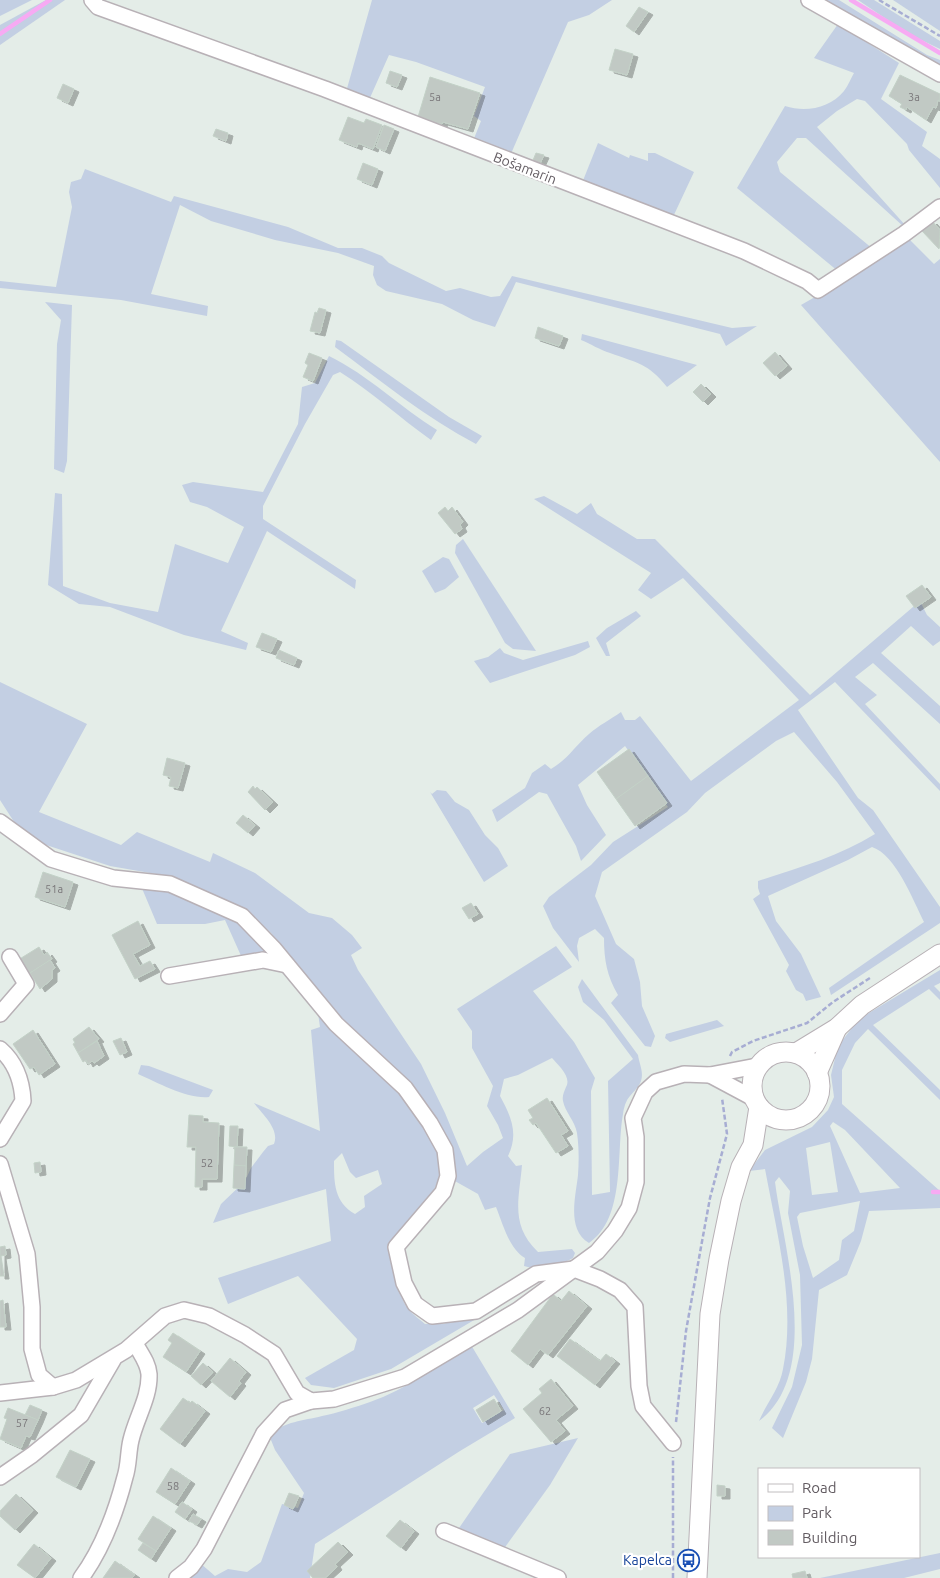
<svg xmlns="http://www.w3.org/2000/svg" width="940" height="1578" font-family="Ubuntu,sans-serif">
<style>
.green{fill:#c3cfe3;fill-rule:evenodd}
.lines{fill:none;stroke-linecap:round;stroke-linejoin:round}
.stream{stroke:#f7aaf3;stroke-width:4.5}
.building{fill:#c1c9c4;stroke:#c3d1c7;filter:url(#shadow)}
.minor-casing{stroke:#b8b1b6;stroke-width:18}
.tertiary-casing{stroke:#b8b1b6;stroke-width:21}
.path{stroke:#a7add3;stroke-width:2.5;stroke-dasharray:5 2.5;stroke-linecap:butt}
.minor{stroke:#fff;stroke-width:15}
.tertiary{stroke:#fff;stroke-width:19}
.labels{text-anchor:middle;stroke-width:4.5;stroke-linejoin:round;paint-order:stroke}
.number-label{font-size:11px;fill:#7a777a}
.street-label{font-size:14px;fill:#635c62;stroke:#fff}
.transit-label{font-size:14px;fill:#164399;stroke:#fff;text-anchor:end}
</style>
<defs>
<filter id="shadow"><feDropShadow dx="5" dy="3" stdDeviation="0" flood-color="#0004"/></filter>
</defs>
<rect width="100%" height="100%" fill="#e4ede8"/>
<g class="green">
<polygon points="0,0 32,0 0,16"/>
<polygon points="46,0 65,0 0,45 0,25"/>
<polygon points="372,0 612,0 589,15 568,22 510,156 473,141 481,121 474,116 485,87 416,62 389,55 369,100 346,92"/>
<polygon points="817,0 839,0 927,55 940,60 940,71"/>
<polygon points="858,0 874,0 940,41 940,49 907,33"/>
<polygon points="893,0 940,0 940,31"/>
<path d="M838,24L899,63L881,99L927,132L922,146L940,159V188L909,150L907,144L865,101L857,99L837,111L817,127L906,226L904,227L806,138H797L777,162L780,172L873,249L839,272L737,188L785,106C806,113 830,108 844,91C848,86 851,78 854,73L814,58Z"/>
<polygon points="598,143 629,158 630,155 648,161 648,153 655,153 694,172 672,219 582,183"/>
<polygon points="85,169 171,202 174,196 288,227 338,248 362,248 382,256 389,263 446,291 460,288 491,297 500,296 512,276 732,328 757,326 726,346 720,334 516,282 495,327 473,320 442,304 386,291 377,285 373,275 374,266 338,253 275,240 211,221 180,205 151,294 208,306 207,316 121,300 0,288 0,281 56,287 72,207 69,192 71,182 81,179"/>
<polygon points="907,237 934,264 940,259 940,462 801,305 836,285"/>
<polygon points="45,302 72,305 67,461 64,473 54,469 57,344 61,320"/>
<path d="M582,334L697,365L667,387C648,363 637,363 610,353C600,350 591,344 581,340Z"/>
<path d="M336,340L341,341L449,417L482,436L476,444C425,417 381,381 335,347Z"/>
<path d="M329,356C368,375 400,407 437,430L431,440C400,418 372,392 340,372L333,375L305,424L263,506V519L356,580L355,589L267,531L221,631L248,643L246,650L184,635L110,607L79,604L48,585L55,493L62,494L63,586L110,603L158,612L175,544L228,563L244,527L207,507L190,502L182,485L193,482L263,492L298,424L302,387L315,383Z"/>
<path d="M544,496L577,514L591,503L597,514L637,539H655L810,695L920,601L927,615L940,627V641L933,646L911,626L881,653L940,706V724L873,663L855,677L877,695L865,704L940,784V791L835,682L798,710L858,798L873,810L940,907V923L831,995L829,988L924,922C913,900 896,855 872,847L848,860L768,896L776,921L801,954L821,997L806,1001L803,994L796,990L786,971L789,965L753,899L760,894L758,888V881C798,868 840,856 875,834L837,782L794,732L776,741L705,793L687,812L602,872L595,896L616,944L634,959L640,982L642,1006L655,1036L651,1047L645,1046L611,1003L618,995C607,976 604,960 604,938L595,929L579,938L577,946L579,962L553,928L543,906L549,897L591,865L613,842L668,807L625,746L578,785L587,805L606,835L581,861L576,846L547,794L539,792L497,822L492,810L525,788L532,773L545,764L551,769C568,759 575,746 589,734C598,726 611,719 621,712L625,720H635L640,716L691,781L799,700L683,578L651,599L638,590L651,573L534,499Z"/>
<polygon points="463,539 536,651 513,649 505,643 455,553 456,545"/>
<polygon points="443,557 449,559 459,577 445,589 435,593 422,571"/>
<polygon points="636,611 641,616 606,643 610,656 606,656 596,638 607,628"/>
<polygon points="588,641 590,647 575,655 490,683 474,661 488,657 500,648 504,653 523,660"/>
<path d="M0,682L87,724L39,812L121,845L137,832L210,862L213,853L255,873L309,913L332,918L352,935L362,948L351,955L358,970L421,1064L445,1113L467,1166L483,1152L503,1138L498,1125L487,1106L493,1086L472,1048V1031L457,1009L556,946L572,967L533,991L574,1042L595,1078L591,1091L592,1195L610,1192L608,1081L633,1059L604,1020L583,1002L578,987L582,979L638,1055C639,1063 644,1072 641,1081C635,1095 626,1093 623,1114C616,1152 626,1218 589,1243C566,1230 576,1195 578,1175C579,1161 579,1147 577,1133C575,1121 565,1112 563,1101C562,1096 564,1092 566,1087C572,1077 558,1065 552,1058L518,1075L504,1079L500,1096C511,1116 519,1134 508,1156L516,1166L522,1165C519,1200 510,1225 538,1252L572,1249L575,1253L573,1258C560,1265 539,1271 524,1266L525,1258C509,1249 503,1224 496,1207L485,1210L478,1194L453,1180L451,1151L335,1015L271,933L255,918L226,900L173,877L110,866L34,841L18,828L0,800Z"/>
<polygon points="437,790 446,791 455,802 469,810 485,835 498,848 508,866 484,882 430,792 432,794"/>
<polygon points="141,886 181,893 236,919 268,946 268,955 242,958 225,920 205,924 157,924"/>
<path d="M940,970V983L934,986L940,992V1000L929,989L873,1025L940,1090V1100L868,1029L855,1043L842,1070V1104L940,1191V1208L869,1211L861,1241L847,1275L819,1290L812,1359L806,1382L783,1438L772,1428L792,1387L802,1345L800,1275L788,1213L790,1191L779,1177L775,1182C783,1245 823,1374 759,1421C766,1404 780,1388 783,1369C796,1304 777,1234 765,1169L749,1171L765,1150L812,1127L828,1110L834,1097L831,1075L838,1046L859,1019ZM833,1122L845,1130L900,1188L860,1193L830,1126ZM830,1142L838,1192L812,1195L806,1148ZM860,1201L854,1231L842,1240L839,1260L813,1278L803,1246L797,1217L800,1213Z"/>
<path d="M318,1013C360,1051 407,1087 433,1138C435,1144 440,1150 440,1156C447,1209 378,1230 397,1286C406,1309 407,1309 425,1324H443L479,1314L481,1316L391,1369L334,1388L311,1385L305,1378L354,1350L357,1339L298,1276L228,1304L218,1278L331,1241L326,1189L213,1223L221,1204L245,1181L251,1168L263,1152L268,1146L274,1144C280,1129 262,1114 254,1103L320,1131L311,1030L320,1027ZM342,1153L350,1172L356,1178L378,1170L382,1184L364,1196L365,1207L355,1214C334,1202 334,1183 334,1161Z"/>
<polygon points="717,1020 724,1026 670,1042 665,1038 666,1034"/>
<path d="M141,1065L149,1066L213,1090L209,1097C186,1099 159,1083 138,1074Z"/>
<path d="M471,1345L515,1418L460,1451L315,1544L310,1578H186L200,1563L215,1576L228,1569L247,1572L261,1562L282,1504L298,1508L304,1493L275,1450L269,1435C285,1421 303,1421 322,1416C338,1413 355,1407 370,1402C407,1389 438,1366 471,1345ZM494,1395L504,1410L482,1423L473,1408Z"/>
<polygon points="578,1438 550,1485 503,1550 457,1531 510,1454"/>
<polygon points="940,1553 940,1569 904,1578 820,1578"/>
</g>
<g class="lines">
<g class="stream">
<polyline points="851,0 940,53"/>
<polyline points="0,34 50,0"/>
<polyline points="933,1192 940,1192"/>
</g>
</g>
<g class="building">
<polygon points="639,7 648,12 634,32 626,26"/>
<polygon points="615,49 633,54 627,75 609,70"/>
<polygon points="390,71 402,75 397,87 386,83"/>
<polygon points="900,75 940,94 940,101 938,100 936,108 933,107 926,120 907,107 906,110 900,107 902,104 889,96"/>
<polygon points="430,77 480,93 468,129 443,122 442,124 433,123 418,117"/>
<polygon points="63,84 74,89 68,103 57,98"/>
<polygon points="348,117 364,123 366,119 382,125 373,149 358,143 357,147 339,140"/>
<polygon points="384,125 394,129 385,151 376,147"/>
<polygon points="216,129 228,133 226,141 213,136"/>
<polygon points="536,153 544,155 538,168 531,165"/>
<polygon points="363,163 378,169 372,185 357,179"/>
<polygon points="932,221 940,230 939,249 922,231"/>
<polygon points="319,308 326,310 320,333 310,331 315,312 317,313"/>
<polygon points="538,327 563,336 559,346 535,338"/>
<polygon points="775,352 787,366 775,376 763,363"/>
<polygon points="309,353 322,358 313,381 303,377 308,365 305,363"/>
<polygon points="701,384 711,394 703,402 693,392"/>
<polygon points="445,507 448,511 452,507 463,522 460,525 462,529 455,534 438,513"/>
<polygon points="922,585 931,597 915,608 906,596"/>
<polygon points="262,633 277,639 271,652 256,647"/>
<polygon points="279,650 297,658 294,665 276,658"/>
<polygon points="629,749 648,776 616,799 597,772"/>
<polygon points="167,758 185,763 178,788 169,786 171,777 163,775"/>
<polygon points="648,776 667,803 635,826 616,799"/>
<polygon points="253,786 255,789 257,787 273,802 265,810 248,792"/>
<polygon points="243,815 255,825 248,833 236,823"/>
<polygon points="43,872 73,882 65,907 35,897"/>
<polygon points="471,903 478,914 469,919 462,908"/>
<polygon points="138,921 150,945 133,954 140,966 150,961 155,969 135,979 112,935"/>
<polygon points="39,947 44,955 47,952 52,959 30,973 18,960"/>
<polygon points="50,960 55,968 52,970 52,979 40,989 30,973"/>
<polygon points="89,1027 99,1039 78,1053 73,1044 75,1043 73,1039"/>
<polygon points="33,1030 55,1064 39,1075 34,1067 30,1069 13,1044"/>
<polygon points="121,1038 127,1052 120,1055 113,1041"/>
<polygon points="97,1041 104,1056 94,1063 92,1061 88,1064 86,1060 83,1062 78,1053"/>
<polygon points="547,1098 568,1131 561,1135 568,1146 556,1153 536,1123 533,1125 529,1120 533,1118 528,1110"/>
<polygon points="189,1115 203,1116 203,1122 219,1123 217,1179 202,1179 202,1187 195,1187 196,1147 187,1147"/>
<polygon points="230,1126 238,1126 237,1147 229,1146"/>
<polygon points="235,1147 247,1147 246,1166 234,1165"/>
<polygon points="40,1162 41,1172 35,1173 34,1163"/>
<polygon points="234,1165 246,1166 245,1189 233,1188"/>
<polygon points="5,1246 6,1255 1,1256 4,1276 0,1276 0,1247"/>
<polygon points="569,1291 587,1306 548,1355 540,1349 528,1365 511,1351 553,1294 561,1301"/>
<polygon points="3,1300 6,1327 0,1327 0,1301"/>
<polygon points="173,1333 200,1351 186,1372 163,1357 172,1343 168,1340"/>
<polygon points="570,1339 600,1361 606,1354 615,1361 595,1385 557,1356"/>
<polygon points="230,1358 246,1372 239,1381 241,1383 230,1397 211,1381"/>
<polygon points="203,1363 213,1372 201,1385 191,1376"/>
<polygon points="551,1379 573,1406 556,1420 565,1431 551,1442 523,1409 542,1393 539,1389"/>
<polygon points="183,1398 190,1403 192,1401 205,1411 180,1444 160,1429"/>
<polygon points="494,1399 501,1411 483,1422 476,1410"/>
<polygon points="30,1405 42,1410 38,1420 25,1415"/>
<polygon points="8,1408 38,1420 30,1437 26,1436 21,1448 0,1439 7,1419 4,1418"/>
<polygon points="70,1450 90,1459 76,1487 56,1477"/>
<polygon points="171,1468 190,1481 175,1504 156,1492"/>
<polygon points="717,1485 725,1486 725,1496 717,1496"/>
<polygon points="289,1493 299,1496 293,1509 284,1505"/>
<polygon points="16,1494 33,1510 15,1530 0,1516 0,1511"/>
<polygon points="182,1502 192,1509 185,1519 175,1512"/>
<polygon points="193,1514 201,1519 197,1525 189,1521"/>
<polygon points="153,1516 171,1528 156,1551 138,1539"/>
<polygon points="400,1520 414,1531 401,1548 386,1536"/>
<polygon points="338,1542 348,1552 335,1564 337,1567 325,1578 313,1578 307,1571"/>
<polygon points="143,1543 156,1551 151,1559 138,1550"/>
<polygon points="34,1544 51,1558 35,1578 17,1565"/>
<polygon points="115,1561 135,1575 132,1578 103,1578"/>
<polygon points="805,1571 807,1578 793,1578 792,1574"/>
</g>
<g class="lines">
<defs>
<g id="minor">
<polyline points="92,0 98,7 325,89 744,251 807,281 818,290 904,234 940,207"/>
<polyline points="809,0 940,74"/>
<polyline points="0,822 51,859 113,878 170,884 242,916 274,949 336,1024 405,1088 430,1123 445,1150 448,1176 443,1192 396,1247 404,1283 415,1304 432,1316 476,1311 536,1274 574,1269 600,1279 620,1290 635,1307 639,1386 643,1406 673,1443"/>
<polyline points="169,976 263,960 287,965"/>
<polyline points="0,1014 26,984 10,957"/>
<path d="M0,1049C15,1062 22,1081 23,1101L0,1139"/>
<polyline points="710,1075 753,1098"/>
<polyline points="0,1164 27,1254 32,1307 32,1349 39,1375 53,1387"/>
<polyline points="0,1393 53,1387 76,1380 126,1350 165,1316 184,1310 209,1316 245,1335 274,1354 297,1393 311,1401 334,1399 405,1377 518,1310 597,1252 615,1231 629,1208 636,1182 636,1137 633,1118 645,1092 656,1082 684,1074 710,1075 757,1066"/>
<polyline points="0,1477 32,1455 81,1415 113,1360"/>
<polyline points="444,1531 558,1578"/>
<path d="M81,1578C103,1548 116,1512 125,1477C129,1465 128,1452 131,1440C136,1418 150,1397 149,1374C148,1362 140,1353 135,1343"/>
<polyline points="177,1578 191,1567 204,1549 264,1433 285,1410 311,1401"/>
</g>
<g id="tertiary">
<circle cx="786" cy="1086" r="34"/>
<polyline points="796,1053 837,1028 862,1005 940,954"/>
<polyline points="817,1073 837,1028"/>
<polyline points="697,1578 710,1314 719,1259 731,1201 741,1167 753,1145 759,1107"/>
</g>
</defs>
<use href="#minor" class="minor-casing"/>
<use href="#tertiary" class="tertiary-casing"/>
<g class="path">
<polyline points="879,0 940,36"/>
<polyline points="730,1056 732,1052 753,1041 807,1023 833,1002 870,978"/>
<polyline points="676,1422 686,1331 701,1247 710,1198 727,1134 722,1098"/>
<polyline points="673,1578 673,1457"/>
</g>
<use href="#minor" class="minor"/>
<use href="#tertiary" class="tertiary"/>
</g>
<defs>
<symbol id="bus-ring" viewBox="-11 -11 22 22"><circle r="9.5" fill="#fff" stroke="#1a4fb4" stroke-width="1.5"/><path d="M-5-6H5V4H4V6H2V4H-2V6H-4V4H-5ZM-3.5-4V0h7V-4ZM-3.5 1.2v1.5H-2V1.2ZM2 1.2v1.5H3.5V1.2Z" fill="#1a4fb4"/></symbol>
</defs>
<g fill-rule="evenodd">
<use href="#bus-ring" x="676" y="1548" width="25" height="25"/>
</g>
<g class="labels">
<g class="number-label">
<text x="435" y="101">5a</text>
<text x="914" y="101">3a</text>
<text x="54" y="893">51a</text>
<text x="207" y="1167">52</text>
<text x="545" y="1415">62</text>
<text x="22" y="1427">57</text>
<text x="173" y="1490">58</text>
</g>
<g class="street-label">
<text transform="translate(525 168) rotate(21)" y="5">Bošamarin</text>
</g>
<g class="transit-label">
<text x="672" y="1565">Kapelca</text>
</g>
</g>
<rect x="758" y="1468" width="162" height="90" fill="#ffffff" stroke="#c1bec0"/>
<rect x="768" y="1484" width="25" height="8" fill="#ffffff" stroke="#c1bec0"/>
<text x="802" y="1493" font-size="15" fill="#635c62">Road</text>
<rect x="768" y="1506" width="25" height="15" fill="#c3cfe3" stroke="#c1bec0"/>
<text x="802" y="1518" font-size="15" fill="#635c62">Park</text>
<rect x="768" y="1530" width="25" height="15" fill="#c1c9c4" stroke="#c1bec0"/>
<text x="802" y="1543" font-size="15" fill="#635c62">Building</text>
</svg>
